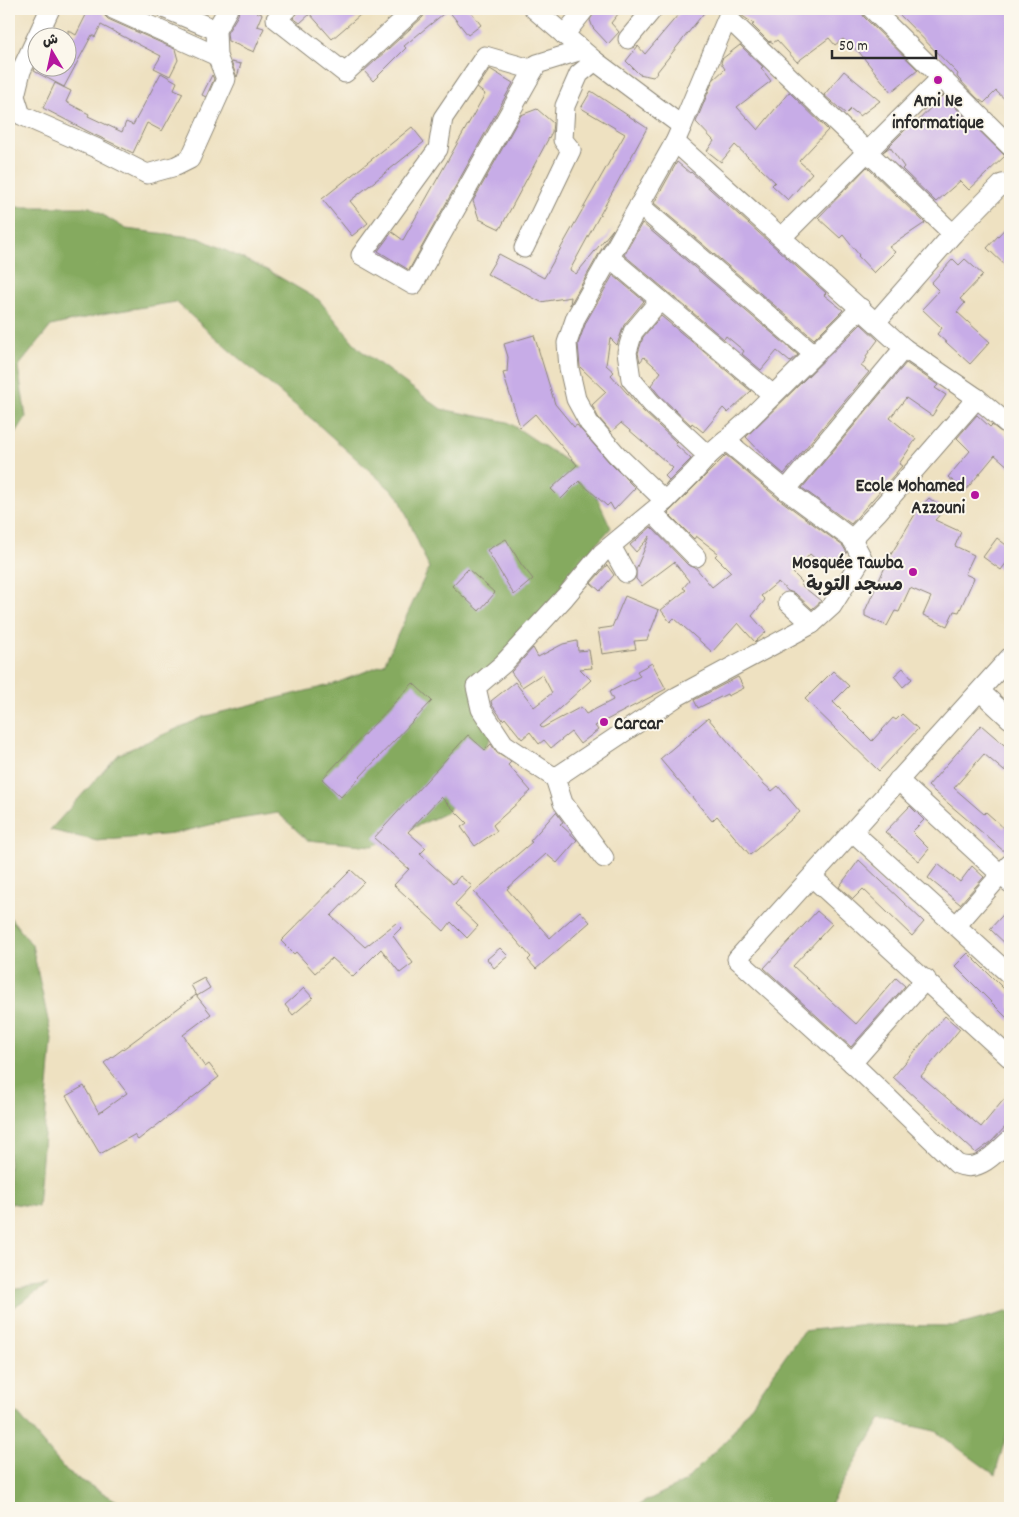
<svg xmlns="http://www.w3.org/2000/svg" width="1019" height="1517" font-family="Dekko,'Playpen Sans Arabic',sans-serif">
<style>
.forest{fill:#85aa5f;stroke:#586a45}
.building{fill:#c7ace7}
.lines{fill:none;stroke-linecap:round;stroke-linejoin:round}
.minor-casing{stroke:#8c8676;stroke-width:21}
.minor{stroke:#fff;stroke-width:19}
.poi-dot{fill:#b5179e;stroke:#fbf7ec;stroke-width:2}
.labels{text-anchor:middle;stroke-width:4;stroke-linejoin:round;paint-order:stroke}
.poi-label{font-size:19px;font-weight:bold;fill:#2b2b2b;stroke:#fbf7ec;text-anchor:end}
</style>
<rect width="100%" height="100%" fill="#fbf7ec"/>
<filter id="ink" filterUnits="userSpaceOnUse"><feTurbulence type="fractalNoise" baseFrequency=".02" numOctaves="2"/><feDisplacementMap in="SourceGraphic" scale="10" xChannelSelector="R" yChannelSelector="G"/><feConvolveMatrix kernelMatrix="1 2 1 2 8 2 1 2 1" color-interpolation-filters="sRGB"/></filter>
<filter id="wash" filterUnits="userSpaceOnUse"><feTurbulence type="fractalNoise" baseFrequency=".0096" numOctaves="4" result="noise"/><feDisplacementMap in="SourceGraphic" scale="20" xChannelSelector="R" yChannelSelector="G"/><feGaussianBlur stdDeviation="1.12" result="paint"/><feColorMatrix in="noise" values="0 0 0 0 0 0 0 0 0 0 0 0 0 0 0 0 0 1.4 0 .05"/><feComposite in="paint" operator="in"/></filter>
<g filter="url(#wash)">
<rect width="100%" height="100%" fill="#eee1c1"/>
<g class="forest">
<polygon points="9,207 90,207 126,229 199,238 269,271 319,300 359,349 441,409 508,422 586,474 611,528 565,579 545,622 476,681 499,723 448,812 373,846 307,840 278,813 226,821 173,834 97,841 50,830 119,754 206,716 334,684 384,664 429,568 399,497 313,420 229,350 176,302 107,313 51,326 18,367 26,417 9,444"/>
<polygon points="9,916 32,945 52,1039 38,1207 9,1203"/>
<polygon points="47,1285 9,1310 9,1290"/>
<polygon points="1010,1311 1010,1422 995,1475 935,1431 881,1419 828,1508 632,1508 684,1482 730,1436 803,1331 858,1325 956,1326"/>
<polygon points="9,1407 19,1415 67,1472 129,1508 9,1508"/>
</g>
<g id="blocks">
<g class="building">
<polygon points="97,9 102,9 104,15 108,19 175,49 178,60 170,76 154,68 161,56 101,25 95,37 92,35 64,87 34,71 35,68 68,68 68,30 76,35 88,11"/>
<polygon points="239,9 249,9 262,14 257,26 264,28 254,52 228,41 227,33 238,15"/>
<polygon points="298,9 367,9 332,39 310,14 300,23 293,18 298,13"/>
<polygon points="426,9 469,9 481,25 468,35 448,10 404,46 406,48 373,81 364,71 423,17"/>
<polygon points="596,9 622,9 611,23 619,32 608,44 593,28 590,20"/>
<polygon points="683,9 707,9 653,77 639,74 626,61 638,46 645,54"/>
<polygon points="742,9 860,9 864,17 918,70 891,92 859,52 843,39 835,45 829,38 797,62 777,40 773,43 770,41 769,42 752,25 754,24 741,15"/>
<polygon points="894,9 1010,9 1010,104 996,91 984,103 977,98 958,78 957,76 958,74"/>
<polygon points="740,45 763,67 761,68 771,81 737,107 758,130 789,92 828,130 799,161 812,173 788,200 772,185 775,182 735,145 721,162 707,151 714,141 696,122 713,80 725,69 721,63 722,59"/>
<polygon points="231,62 241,64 237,77 236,75"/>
<polygon points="490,69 513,83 409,270 378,251 392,232 403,240 485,94 477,88"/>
<polygon points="844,71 880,101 860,116 851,109 846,114 824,95"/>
<polygon points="161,73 177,82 174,89 183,93 162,131 147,123 133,153 93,134 43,108 55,83 71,91 66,102 89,114 88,116 122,132 126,122 133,125"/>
<polygon points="212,75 214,79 206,97 202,95"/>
<polygon points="591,91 647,128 570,270 576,274 613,229 570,305 571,297 541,302 487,274 499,254 544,278 625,134 581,108"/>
<polygon points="943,95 1005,156 969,190 960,181 936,202 902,169 904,167 890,147 883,152 910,125 912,127"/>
<polygon points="537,109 553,123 552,132 500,229 479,219 473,201 521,115"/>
<polygon points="412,127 424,142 350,201 368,223 352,236 322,199"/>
<polygon points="677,162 690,173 691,172 826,293 824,295 843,310 814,339 654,203"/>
<polygon points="867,167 925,223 889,247 895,252 874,273 858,256 859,255 843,235 840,238 818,218"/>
<polygon points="642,223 798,355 790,362 777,351 761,370 742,354 744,351 726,336 724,339 624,255"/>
<polygon points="1010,223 1010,270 987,248"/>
<polygon points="953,259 959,265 965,259 983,275 960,299 965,303 957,312 990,342 970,364 937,334 942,328 922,309 939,291 931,283"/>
<polygon points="613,275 644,301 624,325 617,345 610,338 606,365 614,372 611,375 642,410 676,442 675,444 691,459 665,485 669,480 665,476 673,468 621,423 611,432 598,417 592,405 606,392 580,367 578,344 586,322"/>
<polygon points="661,316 751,391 728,413 723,408 703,432 692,423 691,425 659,395 651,385 661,372 644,357 640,362 638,353 643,337"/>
<polygon points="861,324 878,340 866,356 867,358 861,366 869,372 784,474 770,462 746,437"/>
<polygon points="534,335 555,404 574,427 577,425 609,462 635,488 614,510 610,503 607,506 579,481 561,499 551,489 577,465 535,414 520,427 503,373 507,372 508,357 504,344"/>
<polygon points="906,363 938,385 935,388 946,395 932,416 906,398 890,418 916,439 899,464 902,466 851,524 802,488"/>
<polygon points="977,415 990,427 992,425 1010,439 1010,468 995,455 965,491 948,477 970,451 957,438"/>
<polygon points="726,455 779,499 843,546 847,553 832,565 825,556 819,562 810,554 793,573 802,582 800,584 821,601 812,609 796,594 788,591 778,582 761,596 765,600 752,616 766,632 755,642 738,623 712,652 674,618 670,622 661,610 686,590 683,588 689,581 674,562 642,586 636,579 636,569 650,536 636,552 630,545 651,527 688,565 696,568 712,587 731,572 715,556 718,553 696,536 694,539 668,513"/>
<polygon points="929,498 944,510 935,520 961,532 955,546 974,555 965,574 974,578 959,612 954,611 947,626 923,615 931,597 910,588 899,612 895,611 887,626 865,616 865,611 890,556 917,511"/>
<polygon points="997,538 1010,548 1010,558 1001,570 983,557"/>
<polygon points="506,539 521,564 533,579 514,595 487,550"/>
<polygon points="607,565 614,575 600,591 591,583"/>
<polygon points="468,569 495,593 479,611 452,586"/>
<polygon points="625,596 659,610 647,640 634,641 636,649 602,654 598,629 612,627"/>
<polygon points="577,641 578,651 589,650 592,668 580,669 591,680 540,726 542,728 581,707 586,714 613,700 609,692 640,676 637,671 652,663 666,689 595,726 598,730 580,744 571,732 551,748 544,740 539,744 530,732 522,739 505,718 503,720 492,705 491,701 515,682 534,707 552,693 542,674 522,687 511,672 533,648 538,657 563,644"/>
<polygon points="903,668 912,679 903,687 894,676"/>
<polygon points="833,671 849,686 833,702 872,741 893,718 896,720 902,714 918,729 879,771 805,699"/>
<polygon points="738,677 744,688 728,696 727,694 698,708 694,700"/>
<polygon points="413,683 432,701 341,797 322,779"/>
<polygon points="708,718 764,784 772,791 778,786 800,812 750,855 717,816 712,821 660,759"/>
<polygon points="981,725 1010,750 1010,764 1004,771 984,754 954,788 984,814 986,812 1004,828 1010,821 1010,853 1006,853 928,786"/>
<polygon points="468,735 485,750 491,744 497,753 511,762 508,765 531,791 493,825 497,831 475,846 461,827 467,823 441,797 408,832 426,848 420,854 453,884 460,876 472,886 455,904 478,926 467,938 451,922 444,931 394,885 409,869 374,838"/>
<polygon points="910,806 924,820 912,832 929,849 919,861 885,832"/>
<polygon points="556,812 563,822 560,824 577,840 557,863 546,854 507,889 550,938 580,911 590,922 536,969 528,960 531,957 474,892 532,842 530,841"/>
<polygon points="859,860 924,922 912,936 863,889 853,899 839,887"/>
<polygon points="938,864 960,882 972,866 984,877 960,904 928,878"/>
<polygon points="351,870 364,882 331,916 365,947 396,923 401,928 393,936 413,963 400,973 381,949 353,977 332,958 315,973 296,952 294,954 281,941"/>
<polygon points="1010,907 1010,948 990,929"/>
<polygon points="817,911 832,924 793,966 856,1024 896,978 905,986 851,1047 764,968"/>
<polygon points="500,948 508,956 494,968 487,959"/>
<polygon points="968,953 1010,995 1010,1021 955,966"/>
<polygon points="204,978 210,988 197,996 191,985"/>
<polygon points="304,988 313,998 293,1015 285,1005"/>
<polygon points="196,995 211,1014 183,1035 205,1067 209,1064 219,1077 138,1140 134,1135 100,1154 66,1096 84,1086 99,1113 127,1093 104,1063"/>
<polygon points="945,1016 960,1029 921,1076 981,1127 1010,1092 1010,1122 991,1142 976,1153 893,1077"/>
</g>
</g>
</g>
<g filter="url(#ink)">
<use href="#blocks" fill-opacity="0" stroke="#8c8676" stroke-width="1"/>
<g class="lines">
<defs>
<g id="minor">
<polyline points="50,9 21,71 15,96 21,115 96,148 147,174 176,166 190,159 226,79 217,56 216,30 228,9"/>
<polyline points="113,9 217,56"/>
<polyline points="166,9 216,30"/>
<polyline points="287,9 276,19 345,73 415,9"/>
<polyline points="534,9 595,61 682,126 731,9"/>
<polyline points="872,9 1010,146"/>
<polyline points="728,18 953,234"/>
<polyline points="564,35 585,9"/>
<polyline points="628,39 653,9"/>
<polyline points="534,70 485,56 443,118 438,149 361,255 413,285 537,64 582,50"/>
<polyline points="675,142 904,348 977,398 1010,426"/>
<polyline points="639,205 814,354"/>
<polyline points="782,237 941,78"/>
<polyline points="524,248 571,150 563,140 565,106 579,74 595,61"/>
<polyline points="609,257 773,395"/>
<polyline points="660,300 633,332 627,352 631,379 651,403 708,456"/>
<polyline points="861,308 744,424 708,456 694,472 665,501 602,553 565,597 503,664 476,687 481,709 504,744 555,778 678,696 812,624 832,606 862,558 852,539 877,513 977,398"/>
<polyline points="876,322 953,234 1002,184 1010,183"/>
<polyline points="725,440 786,490 852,539"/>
<polyline points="786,490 904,348"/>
<polyline points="665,501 617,455 589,423 576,399 569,368 567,343 576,317 675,142 682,126"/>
<polyline points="652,512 696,557"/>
<polyline points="611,546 626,573"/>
<polyline points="788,602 812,624"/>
<path d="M1010,657L737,959L852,1063L957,1164C979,1174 995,1153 1010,1140"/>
<polyline points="981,692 1010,719"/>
<polyline points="555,778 563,803 604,858"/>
<polyline points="898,780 1010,883"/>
<polyline points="853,832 1010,975"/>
<polyline points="812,877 1010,1058"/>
<polyline points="956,926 1010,864"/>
<polyline points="852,1063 926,979"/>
</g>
</defs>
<use href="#minor" class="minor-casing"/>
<use href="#minor" class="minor"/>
</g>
</g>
<g class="poi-dot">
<circle cx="938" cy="80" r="5"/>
<circle cx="975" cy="495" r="5"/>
<circle cx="913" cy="572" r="5"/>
<circle cx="604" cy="722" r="5"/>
</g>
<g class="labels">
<g class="poi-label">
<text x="938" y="106" text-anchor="middle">Ami Ne<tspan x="938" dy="22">informatique</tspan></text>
<text x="965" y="491">Ecole Mohamed<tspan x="965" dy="22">Azzouni</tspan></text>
<text x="903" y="568">Mosquée Tawba<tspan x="903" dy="22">مسجد التوبة</tspan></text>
<text x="614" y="729" text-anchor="start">Carcar</text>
</g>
</g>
<rect width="1019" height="1517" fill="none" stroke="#fbf7ec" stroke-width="30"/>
<g transform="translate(52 52) rotate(351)"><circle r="24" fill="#fbf7ec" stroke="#a8a59f"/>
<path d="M0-4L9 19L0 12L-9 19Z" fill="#b5179e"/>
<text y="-8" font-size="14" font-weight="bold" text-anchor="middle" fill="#2b2b2b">ش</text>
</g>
<path d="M832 50v8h104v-8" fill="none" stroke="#2b2b2b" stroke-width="2.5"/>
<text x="839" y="50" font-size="15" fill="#2b2b2b" stroke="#fbf7ec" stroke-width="4" paint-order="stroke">50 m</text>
</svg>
